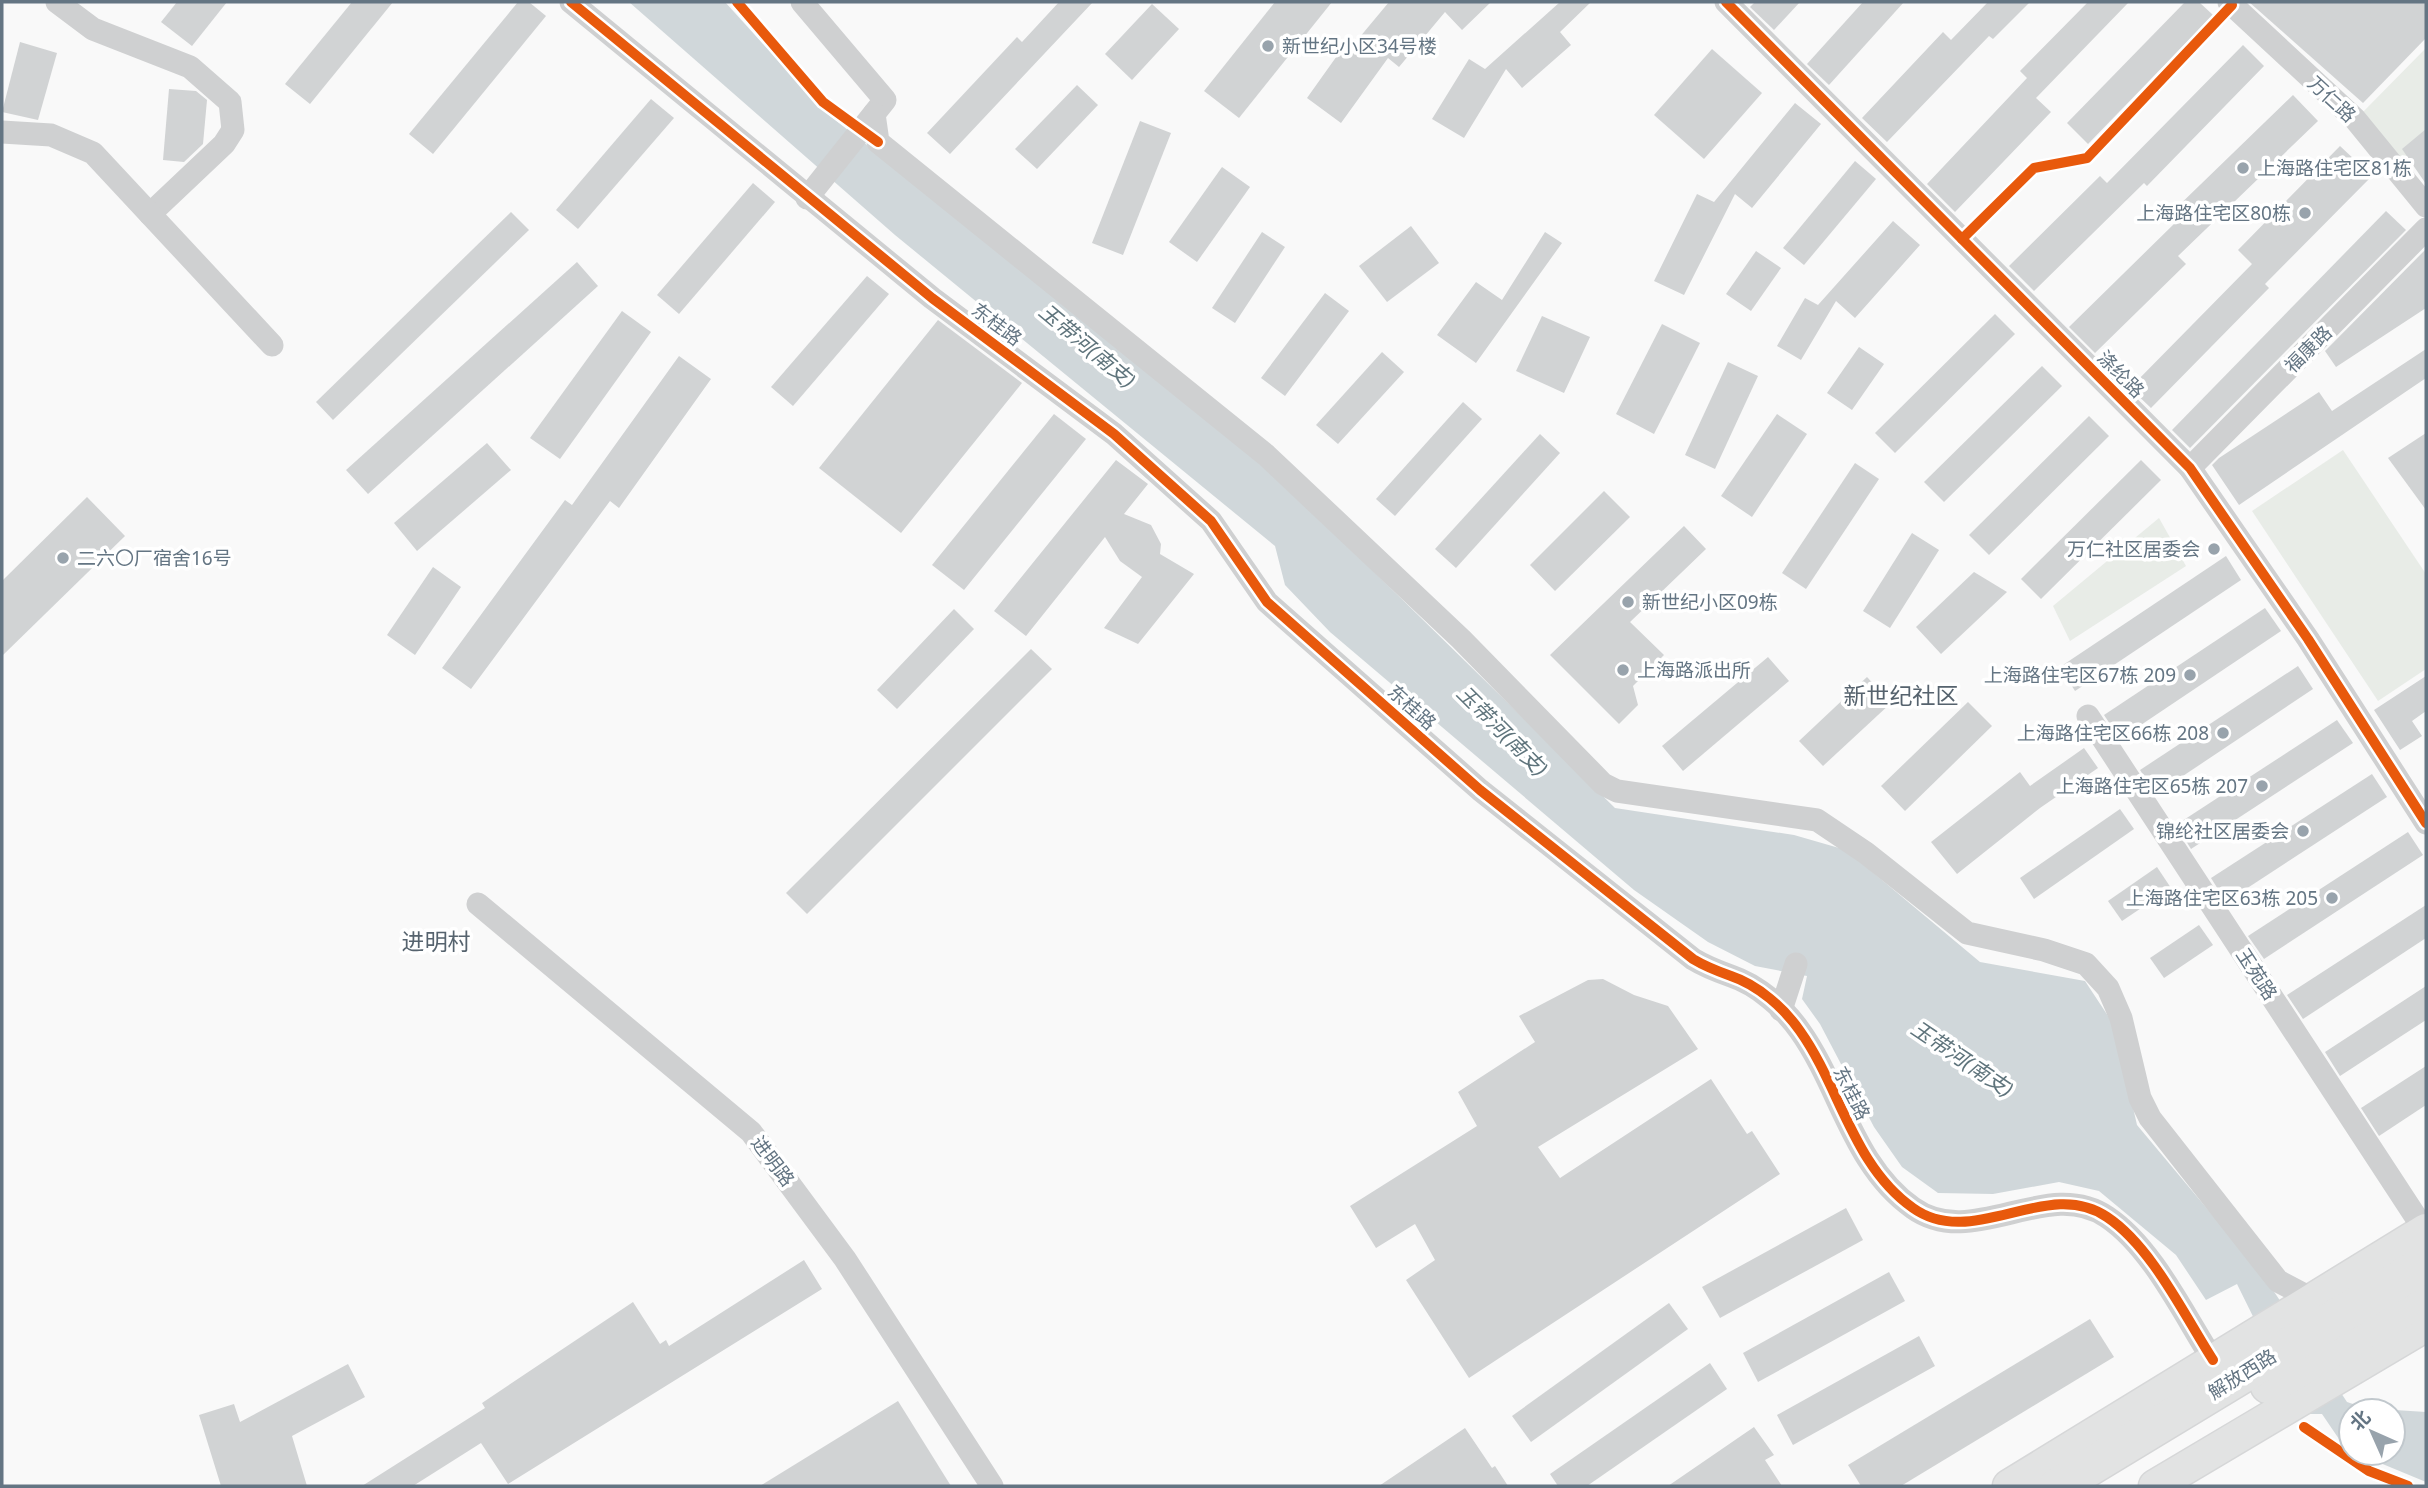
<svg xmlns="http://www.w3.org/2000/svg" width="2428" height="1488" font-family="'Noto Sans','Noto Sans SC',sans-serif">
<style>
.green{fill:#e8ece7}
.water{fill:#d0d7da}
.building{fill:#d1d3d4}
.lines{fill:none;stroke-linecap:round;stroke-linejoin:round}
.secondary-casing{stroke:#d6d7d8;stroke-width:35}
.primary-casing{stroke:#d5d6d7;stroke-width:40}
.street{stroke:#cfd0d1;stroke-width:23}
.secondary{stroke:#e2e3e3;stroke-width:32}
.primary{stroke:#e2e3e3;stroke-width:37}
.cycleway-casing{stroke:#fff;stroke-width:15}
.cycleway{stroke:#e8590c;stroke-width:10}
.poi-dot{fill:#98a3ac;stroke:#fff;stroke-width:2.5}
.labels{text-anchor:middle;stroke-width:7;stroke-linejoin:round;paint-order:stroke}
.poi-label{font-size:19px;fill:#647583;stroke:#fff;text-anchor:end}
.street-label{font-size:19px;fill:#647583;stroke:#fff}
.water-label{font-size:21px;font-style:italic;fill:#5f747c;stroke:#fff}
.quarter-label{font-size:23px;fill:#56636e;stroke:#fff}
</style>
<rect width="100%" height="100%" fill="#f9f9f9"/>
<g class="green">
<polygon points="2426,48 2426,141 2401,161 2362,113"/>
<polygon points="2343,450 2426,574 2426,669 2378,701 2252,511"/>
<polygon points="2159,518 2186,566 2070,641 2053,606"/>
</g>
<polygon class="water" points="629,2 725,2 825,112 1221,422 1615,808 1794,835 1846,850 1980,962 2085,981 2114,1025 2137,1125 2265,1278 2347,1402 2362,1407 2389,1404 2395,1410 2426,1412 2426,1482 2356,1453 2393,1453 2393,1411 2351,1411 2351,1449 2341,1442 2322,1414 2301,1414 2237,1284 2206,1300 2176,1255 2099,1191 2059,1182 1993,1194 1938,1193 1902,1167 1874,1127 1820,1024 1802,999 1807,976 1755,966 1708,942 1634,890 1330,632 1285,585 1275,546 895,235"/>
<g class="building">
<polygon points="177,2 227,2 192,46 161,22"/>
<polygon points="352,2 393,2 310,104 285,84"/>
<polygon points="518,2 529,2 546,16 433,154 409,134"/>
<polygon points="1059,2 1093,2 950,154 927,133 1017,37 1022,42"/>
<polygon points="1275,2 1332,2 1239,118 1204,91"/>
<polygon points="1389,2 1491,2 1462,30 1445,12 1399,67 1388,58 1341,123 1307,98 1344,46 1349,50"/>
<polygon points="1560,2 1591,2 1560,32 1571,45 1522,88 1506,69 1464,138 1432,119 1469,59 1485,69"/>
<polygon points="1755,2 1800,2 1774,30 1750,7"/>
<polygon points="1863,2 1904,2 1829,85 1807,64"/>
<polygon points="1988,2 2030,2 1993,39 1989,36 1887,142 1862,118 1943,32 1951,40"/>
<polygon points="2088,2 2129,2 2036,98 2051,112 1955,212 1927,184 2027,78 2020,71"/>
<polygon points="2185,2 2199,2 2213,15 2088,144 2067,123"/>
<polygon points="2249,2 2426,2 2426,38 2363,103"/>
<polygon points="1152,4 1179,29 1132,80 1105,54"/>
<polygon points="20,42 57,53 38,120 2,112"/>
<polygon points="2243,45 2264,66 2147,186 2144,183 2034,291 2009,266 2100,176 2107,183"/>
<polygon points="1712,49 1762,93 1704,159 1654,115"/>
<polygon points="1077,85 1098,105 1037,169 1015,149"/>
<polygon points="169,89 196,91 207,100 203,144 184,162 163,160"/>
<polygon points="2293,95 2318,121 2178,256 2186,264 2095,353 2069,327 2176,222 2169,215"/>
<polygon points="651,99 674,118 578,229 556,210"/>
<polygon points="1795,103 1821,124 1752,208 1735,194 1684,295 1654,281 1697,194 1714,202"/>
<polygon points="1140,121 1171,133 1123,255 1092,243"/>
<polygon points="2426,129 2426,184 2402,149"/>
<polygon points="2340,146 2372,176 2265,284 2269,288 2151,408 2130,388 2252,264 2238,250"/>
<polygon points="1855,161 1876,179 1804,265 1783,248"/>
<polygon points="1222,167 1250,187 1197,262 1169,242"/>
<polygon points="753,183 775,202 679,314 657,295"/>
<polygon points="2386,211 2406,230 2190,448 2172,430"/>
<polygon points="511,212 529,230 333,420 316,402"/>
<polygon points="1893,221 1920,245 1855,318 1836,301 1801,360 1777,346 1805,298 1818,305"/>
<polygon points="1411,226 1439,263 1387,302 1359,266"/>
<polygon points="1262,232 1285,247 1235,323 1212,308"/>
<polygon points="1545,232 1562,243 1476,363 1437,335 1476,282 1502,300"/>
<polygon points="2426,249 2426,308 2336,367 2325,351"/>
<polygon points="1756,251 1781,268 1751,311 1726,294"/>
<polygon points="577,262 598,286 368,494 346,470"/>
<polygon points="867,276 889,294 793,406 771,387"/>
<polygon points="1325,293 1349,311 1285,396 1261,378"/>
<polygon points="622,311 651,332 560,459 530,438"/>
<polygon points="1995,314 2015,334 1895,453 1875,433"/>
<polygon points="1542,316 1590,337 1564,393 1516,371"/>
<polygon points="938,320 1022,383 901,533 819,468"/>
<polygon points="1662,324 1700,343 1654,434 1616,414"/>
<polygon points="1859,347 1884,364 1852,410 1827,393"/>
<polygon points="2426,349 2426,378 2239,505 2212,465 2219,458 2319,392 2332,411"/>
<polygon points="1382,352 1404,372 1338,444 1316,425"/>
<polygon points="679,356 711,379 619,508 610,501 471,689 442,668 565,500 572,505"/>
<polygon points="1728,362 1758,376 1715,469 1685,455"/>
<polygon points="2042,366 2062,386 1944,502 1924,482"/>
<polygon points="1463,402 1482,419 1395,516 1376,499"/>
<polygon points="1054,414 1086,439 964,590 932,565"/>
<polygon points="1777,414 1807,434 1752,517 1721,496"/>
<polygon points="2089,416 2109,436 1989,555 1969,535"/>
<polygon points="2426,433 2426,510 2388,458"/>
<polygon points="1540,434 1560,453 1456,568 1435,549"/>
<polygon points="487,443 511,470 417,551 394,523"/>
<polygon points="1116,460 1148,484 1124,514 1151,525 1161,544 1160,554 1194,574 1138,644 1104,628 1142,577 1120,561 1105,537 1026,636 994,611"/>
<polygon points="2141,460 2161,480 2041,599 2021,579"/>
<polygon points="1855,463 1879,479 1806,589 1782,573"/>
<polygon points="1604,491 1630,517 1555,591 1530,565"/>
<polygon points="87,497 125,536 2,656 2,581"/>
<polygon points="1684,526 1706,549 1630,622 1664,655 1633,686 1638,705 1619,724 1550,655"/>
<polygon points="1912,533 1939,550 1890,628 1863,611"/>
<polygon points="2226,556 2241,580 2075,691 2060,667"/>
<polygon points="433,567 461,587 415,655 387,635"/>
<polygon points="1974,572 2007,592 1941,654 1916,627"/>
<polygon points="2265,608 2281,631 2120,739 2104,715"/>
<polygon points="954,609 974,629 897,709 877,690"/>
<polygon points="1031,649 1052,669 807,914 786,893"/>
<polygon points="1768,657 1789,681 1683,771 1662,746"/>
<polygon points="2298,666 2313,689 2156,794 2140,770"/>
<polygon points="2426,676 2426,711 2412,721 2422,736 2400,750 2374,710"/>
<polygon points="1867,677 1891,703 1823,766 1799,741"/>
<polygon points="1968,702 1992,726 1905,811 1881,786"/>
<polygon points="2337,720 2353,743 2191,849 2176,825"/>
<polygon points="2084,748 2098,768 2040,808 1957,874 1931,842 2020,772 2030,786"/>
<polygon points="2372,774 2387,797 2226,902 2211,878"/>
<polygon points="2120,809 2134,829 2034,899 2020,878"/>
<polygon points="2408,832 2423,855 2264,959 2248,936"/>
<polygon points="2157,867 2171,888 2122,921 2108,901"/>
<polygon points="2426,905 2426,938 2303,1019 2287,995"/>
<polygon points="2199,925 2213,945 2164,978 2150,958"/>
<polygon points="1603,979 1634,995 1668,1006 1698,1049 1538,1147 1560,1178 1711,1079 1747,1134 1752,1131 1780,1174 1469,1378 1406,1280 1435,1260 1415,1224 1376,1248 1350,1206 1477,1126 1458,1092 1535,1042 1519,1016 1588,980"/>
<polygon points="2426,986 2426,1020 2340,1076 2325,1052"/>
<polygon points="2426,1066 2426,1105 2379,1136 2361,1108"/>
<polygon points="1846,1208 1863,1240 1720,1318 1702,1287"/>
<polygon points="804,1260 822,1289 508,1484 481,1443 413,1486 362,1486 485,1408 482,1403 633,1302 660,1344 666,1340 669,1346"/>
<polygon points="1889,1272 1905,1301 1758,1382 1743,1353"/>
<polygon points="1669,1303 1688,1329 1531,1442 1512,1416"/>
<polygon points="2090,1319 2114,1357 1901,1486 1861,1486 1848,1465"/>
<polygon points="1919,1336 1935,1366 1793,1445 1777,1415"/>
<polygon points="1710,1363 1727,1389 1587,1486 1558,1486 1550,1474"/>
<polygon points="348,1364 365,1397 292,1436 307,1486 221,1486 199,1415 234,1404 240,1422"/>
<polygon points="898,1401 951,1486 760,1486"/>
<polygon points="1754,1427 1774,1455 1765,1460 1782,1486 1668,1486"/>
<polygon points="1465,1428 1492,1468 1495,1466 1508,1486 1379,1486"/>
</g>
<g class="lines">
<defs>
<g id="secondary">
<polyline points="2009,1486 2426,1230"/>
<polyline points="2155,1486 2426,1325"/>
</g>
<g id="primary">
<polyline points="2269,1385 2426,1295"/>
<polyline points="2058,1486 2426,1263"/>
</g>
</defs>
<use href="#secondary" class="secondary-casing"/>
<use href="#primary" class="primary-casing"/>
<g class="street">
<polyline points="57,2 93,29 190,67 230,102 233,130 224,144 150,214"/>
<path d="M571,2L932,298L1114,434L1211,521L1267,602L1480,790L1693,959C1706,967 1717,971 1731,976C1758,985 1784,1008 1800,1031C1840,1087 1853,1166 1913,1208C1973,1251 2047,1176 2107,1217C2152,1247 2184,1315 2213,1360"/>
<polyline points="802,2 885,100 807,198"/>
<polyline points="1726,2 2190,468 2308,639 2426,823"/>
<polyline points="2229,2 2355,119 2426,206"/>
<polyline points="874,114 878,142 1266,455 1461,639 1603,784 1617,791 1817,820 1866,853 1967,933 2044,950 2086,964 2108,988 2121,1018 2140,1098 2150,1118 2278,1281 2312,1299"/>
<polyline points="2,132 51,135 93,153 272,345"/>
<polyline points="2190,468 2426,229"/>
<polyline points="2088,716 2425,1231"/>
<polyline points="478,904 751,1132 845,1259 992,1486"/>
<polyline points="1781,1010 1796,964"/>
</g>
<use href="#secondary" class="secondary"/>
<use href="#primary" class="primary"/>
<defs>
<g id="cycleway">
<path d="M571,2L932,298L1114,434L1211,521L1267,602L1480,790L1693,959C1706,967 1717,971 1731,976C1758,985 1784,1008 1800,1031C1840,1087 1853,1166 1913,1208C1973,1251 2047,1176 2107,1217C2152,1247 2184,1315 2213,1360"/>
<polyline points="737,2 823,102 878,142"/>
<polyline points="1726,2 2190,468 2308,639 2426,823"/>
<polyline points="1962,239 2034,168 2087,158 2232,5"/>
<polyline points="2304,1427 2369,1471 2408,1486"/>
</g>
</defs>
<use href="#cycleway" class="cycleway-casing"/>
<use href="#cycleway" class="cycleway"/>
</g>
<g class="poi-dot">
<circle cx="1268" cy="46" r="7"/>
<circle cx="2243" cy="168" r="7"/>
<circle cx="2305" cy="213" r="7"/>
<circle cx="2214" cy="549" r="7"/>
<circle cx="63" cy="558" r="7"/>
<circle cx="1628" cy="602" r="7"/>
<circle cx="1623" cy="670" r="7"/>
<circle cx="2190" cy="675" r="7"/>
<circle cx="2223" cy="733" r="7"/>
<circle cx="2262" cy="786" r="7"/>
<circle cx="2303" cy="831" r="7"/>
<circle cx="2332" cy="898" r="7"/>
</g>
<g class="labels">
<g class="poi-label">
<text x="1282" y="53" text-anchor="start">新世纪小区34号楼</text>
<text x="2257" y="175" text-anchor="start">上海路住宅区81栋</text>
<text x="2291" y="220">上海路住宅区80栋</text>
<text x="2200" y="556">万仁社区居委会</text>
<text x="77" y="565" text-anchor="start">二六〇厂宿舍16号</text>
<text x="1642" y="609" text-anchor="start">新世纪小区09栋</text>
<text x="1637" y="677" text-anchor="start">上海路派出所</text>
<text x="2176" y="682">上海路住宅区67栋 209</text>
<text x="2209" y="740">上海路住宅区66栋 208</text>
<text x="2248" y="793">上海路住宅区65栋 207</text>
<text x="2289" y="838">锦纶社区居委会</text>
<text x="2318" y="905">上海路住宅区63栋 205</text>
</g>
<g class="street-label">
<text transform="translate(2332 99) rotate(43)" y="7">万仁路</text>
<text transform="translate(997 324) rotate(37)" y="7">东桂路</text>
<text transform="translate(2308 349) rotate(-45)" y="7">福康路</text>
<text transform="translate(2121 374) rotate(45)" y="7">涤纶路</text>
<text transform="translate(1412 707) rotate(42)" y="7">东桂路</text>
<text transform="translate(2257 974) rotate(57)" y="7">玉苑路</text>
<text transform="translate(1852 1093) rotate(63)" y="7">东桂路</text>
<text transform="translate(773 1161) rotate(53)" y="7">进明路</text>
<text transform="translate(2242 1374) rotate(-32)" y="7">解放西路</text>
</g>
<g class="water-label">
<text transform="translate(1087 346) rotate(40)" y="7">玉带河(南支)</text>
<text transform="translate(1502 731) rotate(45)" y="7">玉带河(南支)</text>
<text transform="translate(1962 1059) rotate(34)" y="7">玉带河(南支)</text>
</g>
<g class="quarter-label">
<text x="1901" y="704">新世纪社区</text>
<text x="436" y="950">进明村</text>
</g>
</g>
<rect width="2428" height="1488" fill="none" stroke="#647583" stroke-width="7"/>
<g transform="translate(2372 1432) rotate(315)"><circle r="33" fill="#ffffff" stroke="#c1c8cd" stroke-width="2"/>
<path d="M0-5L12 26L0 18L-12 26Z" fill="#98a3ac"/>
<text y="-10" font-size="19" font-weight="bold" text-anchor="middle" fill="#647583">北</text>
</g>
</svg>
